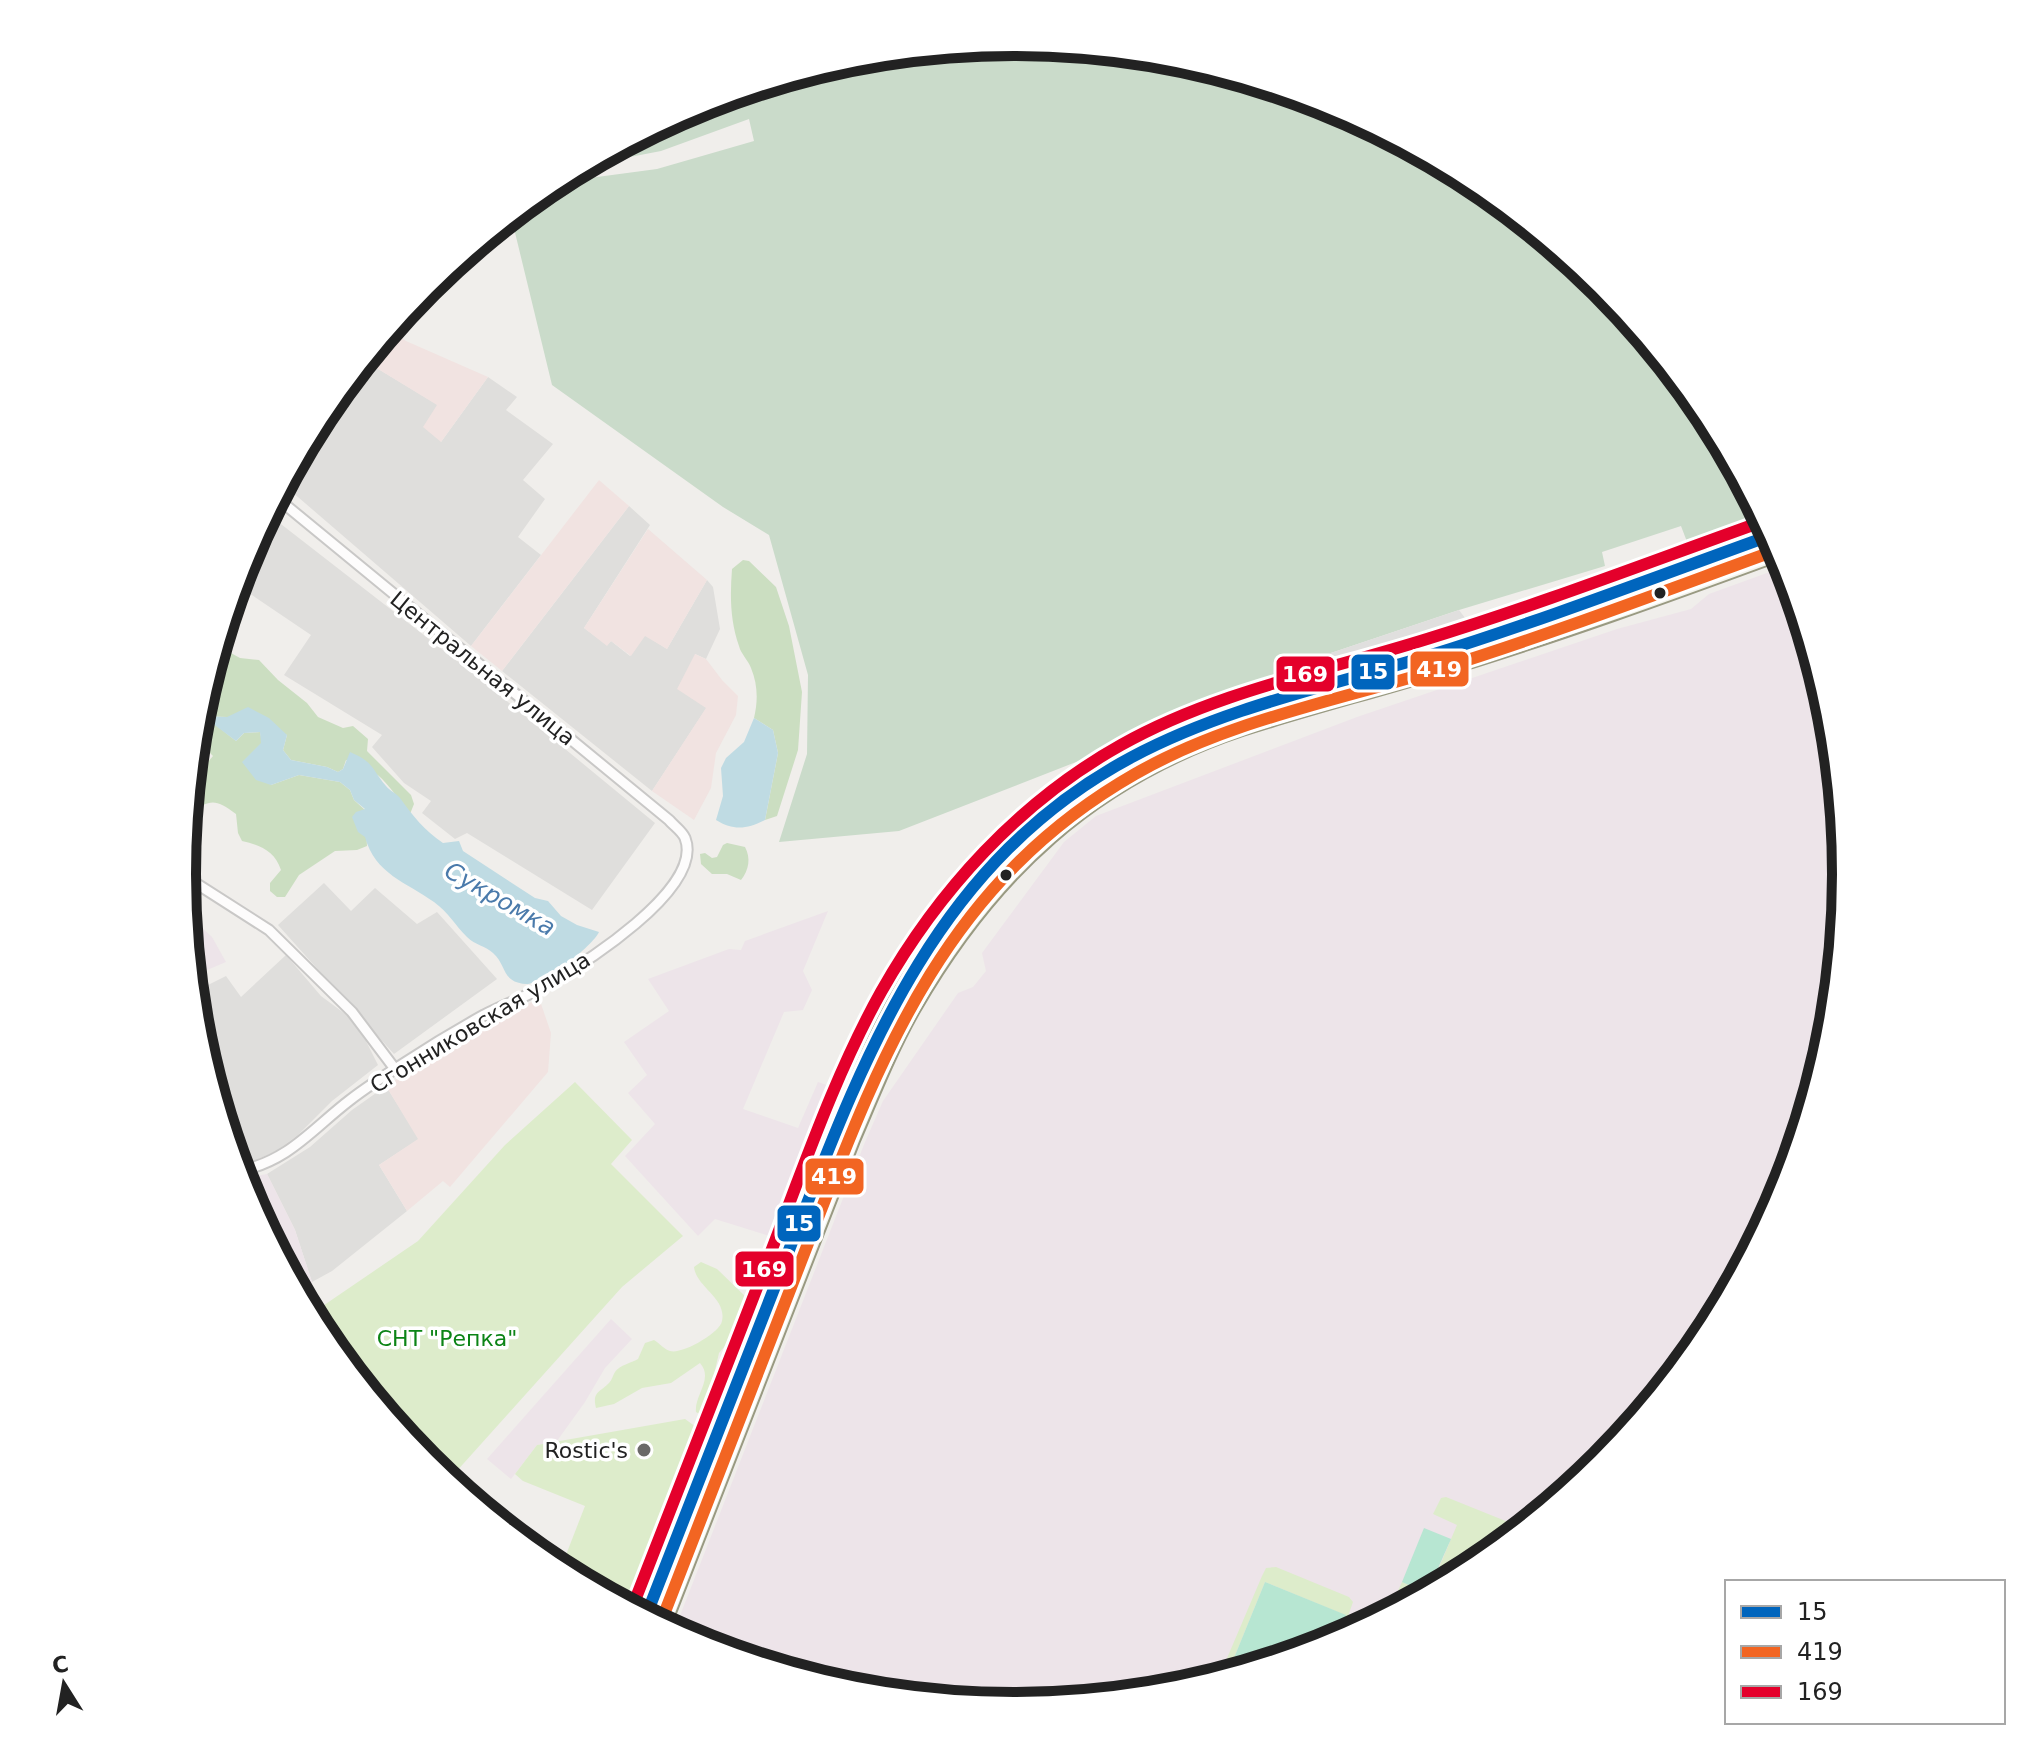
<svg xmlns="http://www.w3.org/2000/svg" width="2029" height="1748" font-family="'DejaVu Sans',sans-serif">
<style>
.residential{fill:#dfdedc}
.commercial{fill:#f1e3e1}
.industrial{fill:#ede4e9}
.grass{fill:#ddeccb}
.forest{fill:#cbdec1}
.cemetery{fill:#cadbca}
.pitch{fill:#b7e6d2}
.parking{fill:#e0dfde}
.water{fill:#bfdbe3}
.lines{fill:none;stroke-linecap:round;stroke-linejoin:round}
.stream{stroke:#bfdbe3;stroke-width:3}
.minor-casing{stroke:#c9c8c7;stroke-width:13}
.secondary-casing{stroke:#999a82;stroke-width:16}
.minor{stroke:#fdfcfc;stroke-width:9}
.secondary{stroke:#f4f4ed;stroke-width:12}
.bus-1-casing{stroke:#fff;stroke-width:18}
.bus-2-casing{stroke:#fff;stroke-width:18}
.bus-3-casing{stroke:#fff;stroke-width:18}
.bus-1{stroke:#0065bd;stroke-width:12}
.bus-2{stroke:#f26522;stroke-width:12}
.bus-3{stroke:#e4002b;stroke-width:12}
.bus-dot{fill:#222;stroke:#fff;stroke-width:3}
.poi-dot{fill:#6a6968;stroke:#fff;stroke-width:3}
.labels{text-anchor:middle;stroke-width:7;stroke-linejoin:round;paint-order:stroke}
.street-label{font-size:22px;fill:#222;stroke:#fff}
.park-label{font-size:22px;fill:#0c8416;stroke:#fff}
.poi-label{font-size:22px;fill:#222;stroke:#fff;text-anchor:end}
.water-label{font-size:24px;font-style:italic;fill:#4a7aab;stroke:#fff}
.rim{fill:none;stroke:#222;stroke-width:10}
.line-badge{stroke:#fff;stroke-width:3}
.badge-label{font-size:22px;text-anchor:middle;font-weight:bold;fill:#fff}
</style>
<rect width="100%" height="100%" fill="#f0eeeb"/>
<g class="residential">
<polygon points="365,361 438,405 441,442 488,377 517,397 506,410 553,444 523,480 545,499 518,537 541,555 471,646 284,485 323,411"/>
<polygon points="629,506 650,525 584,628 607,645 611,641 630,656 645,635 667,649 707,580 713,587 720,629 706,659 695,654 707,707 652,791 502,671"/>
<polygon points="268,514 474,674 655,823 592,910 467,833 455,839 422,813 431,801 404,783 372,747 382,735 284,675 311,635 237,585 246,555"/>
<polygon points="324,883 351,911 375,888 417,924 437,912 497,979 394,1054 278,925"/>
<polygon points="286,955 321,996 348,1016 366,1041 378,1065 332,1101 298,1135 278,1150 254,1161 237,1163 198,1036 194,992 226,976 241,997"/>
<polygon points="386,1086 419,1139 379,1165 407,1211 332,1271 312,1282 295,1230 267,1174 310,1147 352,1110"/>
</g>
<g class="commercial">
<polygon points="390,330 406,341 488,377 441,442 423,427 437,405 365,361"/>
<polygon points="599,480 629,506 502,671 471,646"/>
<polygon points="648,529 707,580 667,649 645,636 631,656 611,641 607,646 584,628"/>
<polygon points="695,654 706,659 722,680 738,696 736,715 716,753 711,788 694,820 652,791 706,708 677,689"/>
<polygon points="539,998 551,1033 548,1072 450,1187 443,1181 407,1211 379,1165 418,1139 386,1086 459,1041"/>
</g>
<g class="industrial">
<polygon points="1786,566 1831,712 1846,874 1830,1037 1783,1193 1769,1220 1706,1337 1602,1463 1476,1566 1332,1643 1176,1690 1014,1706 852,1690 696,1642 674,1631 865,1142 883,1101 958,993 973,987 986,971 982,953 1064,842 1096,816 1357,717 1617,629 1691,609 1709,594"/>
<polygon points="828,911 803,971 812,990 803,1010 784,1012 743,1109 798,1128 818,1082 835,1088 776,1238 715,1219 698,1236 625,1156 655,1124 628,1093 647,1075 624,1042 669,1011 648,979 729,949 741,950 745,941"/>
<polygon points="186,913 212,937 226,962 193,976"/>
<polygon points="267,1174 295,1230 312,1282 308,1309 246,1192 242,1179"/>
<polygon points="611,1319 632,1339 605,1368 585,1402 557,1441 537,1445 511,1479 487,1459"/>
</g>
<g class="grass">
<polygon points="575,1082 632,1140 611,1164 683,1236 622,1287 455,1473 420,1450 417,1451 322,1336 311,1314 418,1241 505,1145"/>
<path d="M701,1262L717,1269L748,1299L743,1325L719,1353L704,1417L696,1412C694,1395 714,1379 700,1363L671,1383L642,1388L614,1404L596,1408C592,1392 599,1393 609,1383C612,1380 613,1375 615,1372C620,1365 631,1363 638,1359L645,1343L654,1340C659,1343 665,1350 670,1351C681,1355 720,1333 722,1321C727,1298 696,1287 694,1267Z"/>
<polygon points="685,1419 703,1432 645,1592 635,1598 626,1598 563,1572 564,1560 585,1506 523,1481 515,1474 537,1445"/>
<polygon points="1446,1497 1523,1528 1476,1566 1429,1591 1457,1525 1433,1514 1441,1498"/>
<polygon points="1276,1567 1349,1597 1353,1602 1340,1639 1335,1641 1345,1615 1265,1582 1227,1675 1219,1677 1262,1576 1266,1568"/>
<polygon points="1402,1582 1427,1593 1398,1608 1394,1599"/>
</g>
<g class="forest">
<path d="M743,560L749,561L776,587L789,626L802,692L798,750L777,816L765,820L778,753L773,730L754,718C758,701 758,685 751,668C748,660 741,654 739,646C730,620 730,596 732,569Z"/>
<path d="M218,646L240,658L259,660L278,680L307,703L318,717L343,728L353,726L368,739L367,751L411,795L414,804L410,814C402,804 386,780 376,774C367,768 356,764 346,760L343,769L338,772L327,767L291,760L283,750L287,735L227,717L198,716Z"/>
<path d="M212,722L236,741L244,733L260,732L271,785L299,775L340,782L350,790L354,800L365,810L367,846L357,850L335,851L299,875L285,897H277L270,891V883L281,870C275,851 260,845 242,841L238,833L236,814C214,798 211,800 189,813L193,767L207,763L213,756L196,739L197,725Z"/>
<path d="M727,843L745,847C751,858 749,870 741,880L727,874H712L701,864L700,854L705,853L712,858L717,857L723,845Z"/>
</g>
<polygon class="cemetery" points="1015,42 1177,58 1333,106 1477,182 1603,286 1707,412 1764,520 1689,547 1681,526 1602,552 1605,566 1459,610 1304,662 1301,677 1285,686 1186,716 1112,748 899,831 779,842 807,754 808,675 769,535 723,507 552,385 511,216 552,183 657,169 754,141 749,119 661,151 583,166 697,105 853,58"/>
<g class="pitch">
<polygon points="1424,1528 1451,1539 1427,1593 1402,1582"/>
<polygon points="1265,1582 1346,1615 1335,1641 1227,1675"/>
</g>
<polygon class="parking" points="1459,610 1465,618 1491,623 1496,626 1307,683 1301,677 1304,662"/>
<g class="water">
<path d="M248,707L269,718L287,735L283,750L291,760L327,767L338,772L343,769L350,752C375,763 370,767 386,786C390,791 396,793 400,798C412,815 425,831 443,843L459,841L463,851L535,898L548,901L561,916L577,925L599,932C592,947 543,985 526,984C501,982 507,965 493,953C486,946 475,945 467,937C455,925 448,912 434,902C406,882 375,874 365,837L358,832L352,817L356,812L365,809L354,800L350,790L340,782L299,775L271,785L256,780L242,762L261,743L260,732L244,733L236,741L212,723L197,725L198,716L227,717Z"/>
<path d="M754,718L773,730L778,753L765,820C747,829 734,831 716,820L723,796L721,768L726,758L744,742Z"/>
<polygon points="429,1465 444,1474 467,1481 468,1494"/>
</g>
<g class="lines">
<polyline class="stream" points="197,725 213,722"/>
<defs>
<g id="minor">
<polyline points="183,875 269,930 352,1012 395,1069"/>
<path d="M239,1171C289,1161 312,1129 350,1100C368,1086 387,1074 406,1062C432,1045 457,1030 484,1015C504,1005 525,997 545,986C580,966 705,889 685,838C682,831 674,826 669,820L277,498"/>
</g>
<g id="secondary">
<path d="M646,1616L835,1132C854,1088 872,1043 895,1000C959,886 1053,787 1176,736C1258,701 1345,681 1430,655C1545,620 1658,576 1772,535"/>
<path d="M664,1625L853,1140C872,1096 890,1050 914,1008C992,873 1092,779 1242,729C1307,708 1374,691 1439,671C1555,636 1668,595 1782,553"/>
</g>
</defs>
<use href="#minor" class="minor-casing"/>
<use href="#secondary" class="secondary-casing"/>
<use href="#minor" class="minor"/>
<use href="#secondary" class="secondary"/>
<defs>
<path id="bus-1" d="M646,1616C690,1503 734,1390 779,1276C858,1073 926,867 1132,757C1224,708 1329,686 1428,656C1544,620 1658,576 1772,535"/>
<path id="bus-2" d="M661,1622C706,1507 751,1392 795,1277C874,1075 934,889 1135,774C1227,721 1336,701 1436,670C1552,634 1664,591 1777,550"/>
<path id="bus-3" d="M632,1608C676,1495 721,1381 765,1267C801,1175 833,1078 881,992C938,891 1019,802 1121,745C1215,692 1325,671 1427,639C1541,604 1652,561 1764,521"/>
</defs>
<use href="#bus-1" class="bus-1-casing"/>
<use href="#bus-2" class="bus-2-casing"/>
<use href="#bus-3" class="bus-3-casing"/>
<use href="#bus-1" class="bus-1"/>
<use href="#bus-2" class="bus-2"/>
<use href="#bus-3" class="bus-3"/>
</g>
<g class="bus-dot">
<circle cx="1660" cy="593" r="7"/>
<circle cx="1006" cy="875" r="7"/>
</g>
<circle class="poi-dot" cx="644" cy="1450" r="8"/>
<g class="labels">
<g class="street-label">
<text transform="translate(483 668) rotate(39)" y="8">Центральная улица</text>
<text transform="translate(480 1022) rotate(-31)" y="8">Сгонниковская улица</text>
</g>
<g class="park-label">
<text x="447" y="1346">СНТ "Репка"</text>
</g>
<g class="poi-label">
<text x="628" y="1458">Rostic's</text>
</g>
<g class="water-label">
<text transform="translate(500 899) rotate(30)" y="8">Сукромка</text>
</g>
</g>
<path d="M0 0H2029V1748H0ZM196 874a818 818 0 1 1 1636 0a818 818 0 1 1-1636 0Z" fill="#fff" fill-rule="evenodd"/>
<path class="rim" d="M196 874a818 818 0 1 1 1636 0a818 818 0 1 1-1636 0Z"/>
<g class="line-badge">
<rect x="1409" y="650" width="61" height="38" rx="8" fill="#f26522"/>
<rect x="1350" y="653" width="46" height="38" rx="8" fill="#0065bd"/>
<rect x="1275" y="655" width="61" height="38" rx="8" fill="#e4002b"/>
<rect x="804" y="1157" width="61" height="39" rx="8" fill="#f26522"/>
<rect x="776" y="1204" width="46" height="39" rx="8" fill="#0065bd"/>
<rect x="734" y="1250" width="61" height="38" rx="8" fill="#e4002b"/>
</g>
<g class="badge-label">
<text x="1439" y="677">419</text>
<text x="1373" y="679">15</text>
<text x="1305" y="682">169</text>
<text x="834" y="1184">419</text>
<text x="799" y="1231">15</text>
<text x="764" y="1277">169</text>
</g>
<rect x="1725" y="1580" width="280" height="144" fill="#ffffff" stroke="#a7a7a7" stroke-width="2"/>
<rect x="1741" y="1606" width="40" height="12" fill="#0065bd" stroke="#a7a7a7" stroke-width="2"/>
<text x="1797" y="1620" font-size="24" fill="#222222">15</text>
<rect x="1741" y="1646" width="40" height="12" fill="#f26522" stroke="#a7a7a7" stroke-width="2"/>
<text x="1797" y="1660" font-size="24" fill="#222222">419</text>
<rect x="1741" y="1686" width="40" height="12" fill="#e4002b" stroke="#a7a7a7" stroke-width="2"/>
<text x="1797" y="1700" font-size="24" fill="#222222">169</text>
<g transform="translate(64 1684) rotate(349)" stroke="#ffffff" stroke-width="6" paint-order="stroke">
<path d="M0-6L14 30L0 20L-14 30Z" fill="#222222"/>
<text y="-12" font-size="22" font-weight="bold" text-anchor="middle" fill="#222222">С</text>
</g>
</svg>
